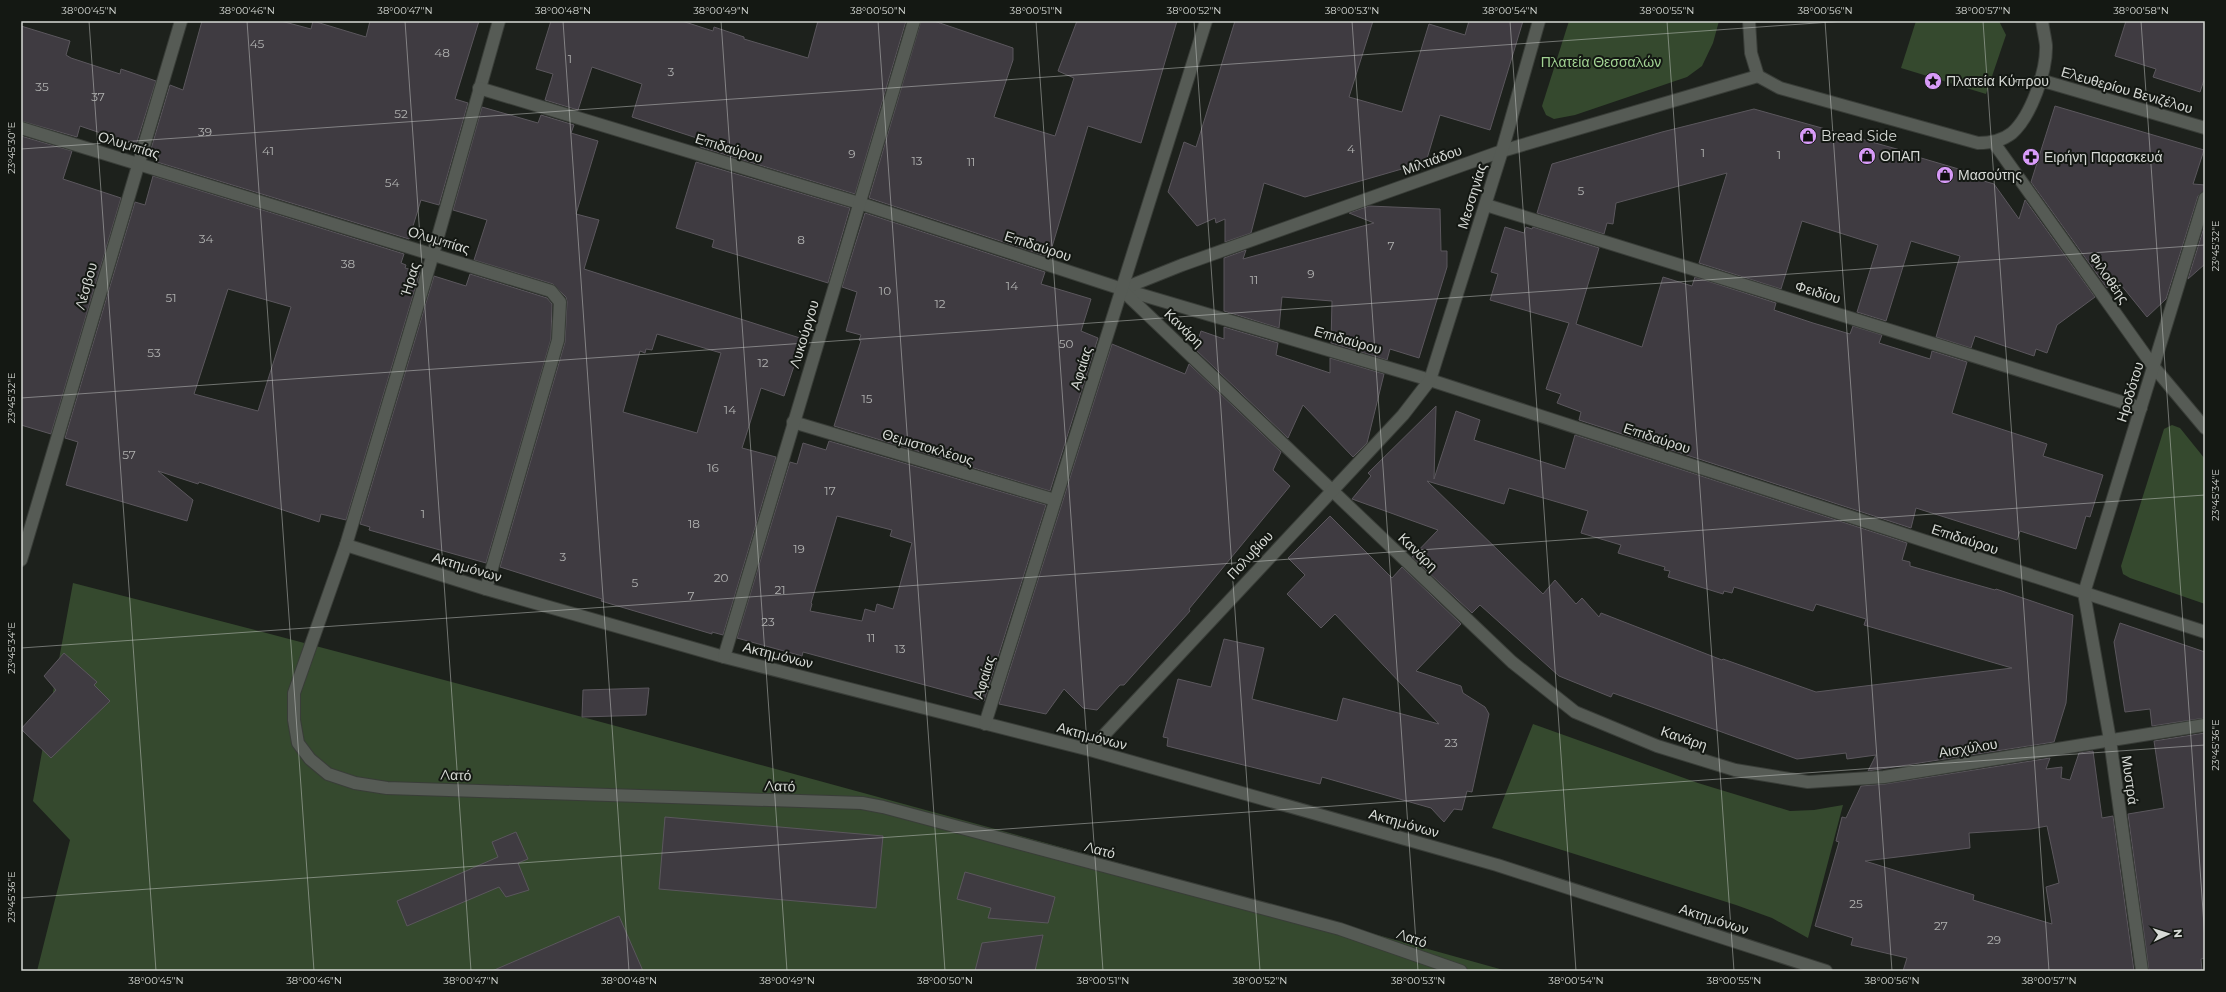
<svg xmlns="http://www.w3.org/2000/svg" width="2226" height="992" font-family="Montserrat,sans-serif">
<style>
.green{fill:#35492e}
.building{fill:#3f3b41;stroke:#5b575d;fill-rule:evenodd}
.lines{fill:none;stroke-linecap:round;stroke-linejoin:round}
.minor-casing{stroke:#393d38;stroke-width:14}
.minor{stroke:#565b55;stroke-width:12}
.ticks{fill:none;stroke:#d7dad6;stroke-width:1;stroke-opacity:0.45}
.labels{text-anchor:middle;stroke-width:4;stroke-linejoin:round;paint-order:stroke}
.number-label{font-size:12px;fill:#b1b2b1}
.park-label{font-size:14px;fill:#a2d393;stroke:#141813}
.poi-label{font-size:14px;fill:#d7dad6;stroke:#141813;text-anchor:start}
.street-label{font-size:14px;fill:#d7dad6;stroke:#141813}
.neatline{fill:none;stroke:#d7dad6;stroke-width:1.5}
.ticks-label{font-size:10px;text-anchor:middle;fill:#d7dad6}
</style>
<rect width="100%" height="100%" fill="#1d211c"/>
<g class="green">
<polygon points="1569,21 1719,21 1713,43 1702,66 1687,77 1575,115 1554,119 1546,115 1542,106"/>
<polygon points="1916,21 1999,21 2006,35 1986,94 1901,68"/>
<polygon points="2172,425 2180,428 2205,459 2205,604 2130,578 2123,574 2121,566 2164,429"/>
<path d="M73,583C553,706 1030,838 1507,971H37L70,840L33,801Z"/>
<polygon points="1533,724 1698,783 1790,811 1814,810 1843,805 1808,938 1772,918 1736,905 1492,828"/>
</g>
<g class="building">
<polygon points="202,21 281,21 311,29 313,21 366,37 370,21 479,21 455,99 468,103 439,205 421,200 409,239 157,162 160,153 151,149 170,85 183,90"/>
<polygon points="551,21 682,21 713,31 714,27 744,37 744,39 808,58 818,21 906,21 855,194 700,147 703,140 632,117 642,84 592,67 578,110 545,100 553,74 536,69"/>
<polygon points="921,21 934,21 1013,48 1013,60 994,117 1055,136 1074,78 1058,71 1077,21 1177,21 1141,143 1088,126 1049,257 869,198"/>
<polygon points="1235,21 1373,21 1349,97 1402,112 1429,24 1465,35 1469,21 1523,21 1490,130 1440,115 1426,162 1305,197 1264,183 1251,233 1225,242 1225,219 1216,223 1215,218 1197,226 1168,192 1184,142 1196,147"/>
<polygon points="2126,21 2205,21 2205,77 2200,92 2153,77 2156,69 2115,56"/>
<polygon points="21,26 70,41 66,55 71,58 120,74 121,69 156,81 136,145 80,126 77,137 21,121"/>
<polygon points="2055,106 2204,150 2193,184 2205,185 2205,191 2198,196 2166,299 2147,317 2117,280 2107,288 2031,182"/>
<path d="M482,107L538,123L541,115L574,125L571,133L598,141L576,214L599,220L584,269L803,339L784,396L761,388L742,448L776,457L723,635L712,632V634L601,601L602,599L500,567L565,342L567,302L566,297L553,284L474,260L487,220L453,210ZM657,334L721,353L697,433L623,412L640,351L645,353L646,349L652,350Z"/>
<polygon points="1754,109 1911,153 1911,155 1979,175 1977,179 1994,184 2019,219 2025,200 2095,297 2057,325 2047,353 2036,349 2034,356 1975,336 1971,348 1936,337 1960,256 1911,241 1886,321 1857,312 1878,245 1802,221 1781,289 1699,263 1727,173 1616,203 1613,224 1607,223 1604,234 1537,213 1552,164 1662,132"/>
<polygon points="21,136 72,151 63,179 121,198 51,434 21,425"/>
<polygon points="696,162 850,208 828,283 712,247 714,240 676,228"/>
<path d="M153,176L404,254L401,263L406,265L405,268L420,272L346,520L321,514L319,522L199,482L198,484L158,471L193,500L187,521L66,485L78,442L65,438L135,202L145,205ZM228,289L291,307L258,411L194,394Z"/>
<polygon points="1369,206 1440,209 1441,251 1447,251 1447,267 1419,358 1390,349 1387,360 1331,343 1332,301 1282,297 1279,328 1224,311 1224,258 1246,250 1243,259 1374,223 1349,213"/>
<polygon points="865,213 1045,272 1041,284 1091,299 1081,331 1098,338 1050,491 834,426 861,341 859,340 861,335 846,331 857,292 842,287"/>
<polygon points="2205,224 2205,264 2188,279"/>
<polygon points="1505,227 1524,233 1526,227 1532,229 1533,227 1599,248 1576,324 1642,347 1663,277 1692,286 1695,277 1776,303 1774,310 1813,323 1850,334 1853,326 1882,335 1879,343 1930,359 1932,351 1967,362 1952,413 2047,444 2043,456 2103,475 2090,517 2086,516 2076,549 2020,531 2017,540 1916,508 1911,528 1579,420 1581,412 1557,403 1561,394 1546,389 1569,323 1490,300 1498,274 1491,272"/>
<polygon points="470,274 547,298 552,304 551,339 486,563 369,530 370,527 360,524 434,276 466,286"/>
<polygon points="1224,327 1278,343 1276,355 1330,373 1330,358 1384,374 1367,443 1353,457 1303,405 1288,438 1195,349 1201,331 1224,339"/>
<polygon points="1112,344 1185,374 1189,364 1281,452 1273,470 1290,486 1189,609 1190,611 1124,685 1120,685 1097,710 1083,708 1064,689 1046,714 999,704"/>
<path d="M1436,406L1434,479L1456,411L1480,420L1474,440L1565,469L1575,435L1907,543L1902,560L1910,562V566L1995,590L1996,589L2073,615L2066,703L2054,742L1868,771L1876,755L1847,759L1846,753L1797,759L1613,693L1611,697L1559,676L1480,605L1472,613L1412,557L1438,530L1352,499L1371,476L1368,473ZM1427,481L1504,504L1509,488L1588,511L1581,533L1621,545L1618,553L1665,567L1664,570L1670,571L1668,577L1723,594L1724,591L1732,593L1734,587L1813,611L1816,604L1866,619L1864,625L2012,668L1816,692L1723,659L1722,660L1601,613L1599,617L1582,598L1576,604L1555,580L1543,594Z"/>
<path d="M829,441L1046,505L984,701L803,652L802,656L737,638L790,462L797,464L803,443L826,450ZM837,516L892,530L890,536L912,543L893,609L877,604L875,612L865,609L862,621L810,611L812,604L811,603Z"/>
<polygon points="1330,516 1392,578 1402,567 1461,624 1416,671 1461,686 1463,693 1485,707 1489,714 1472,792 1467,791 1462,810 1454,809 1444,822 1431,808 1322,777 1320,784 1167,746 1168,738 1163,737 1178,679 1211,687 1224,639 1264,648 1252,699 1337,721 1343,698 1439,724 1335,614 1321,628 1287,594 1305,575 1288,558"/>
<polygon points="2120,623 2205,652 2205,718 2152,726 2150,709 2125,712 2114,642"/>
<polygon points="64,653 97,682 94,685 110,701 51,758 21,729 56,690 44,676"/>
<polygon points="649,688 646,715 582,717 583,690"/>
<polygon points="2205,733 2205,958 2201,959 2202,971 2149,971 2128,814 2164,808 2154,741"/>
<path d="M2093,751L2102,818L2113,816L2134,971H1903L1907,958L1851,945L1853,938L1815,926L1839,842L1836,841L1842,817L1846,818L1861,786L1885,784L2050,758L2046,769L2062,767L2061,778L2070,780L2079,753ZM2047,826L2059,883L2046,887L2052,924L1973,900L1974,895L1865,861L1970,848L1969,833L2031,829Z"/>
<polygon points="665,817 883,836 876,908 659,889"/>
<polygon points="516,832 528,859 518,863 529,890 506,897 499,887 407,926 397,901 498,857 492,842"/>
<polygon points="965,872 1055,897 1048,923 988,918 991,908 957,899"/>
<polygon points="619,916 643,971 492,971"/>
<polygon points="1043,935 1035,971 975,971 982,943"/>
</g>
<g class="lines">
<defs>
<g id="minor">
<polyline points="499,21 433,254 346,545 294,693 294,720 298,743 310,759 328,774 355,783 387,788 862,803 883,807 1340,929 1461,971"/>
<path d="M1749,21L1751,53L1758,76L1780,88L1978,143C1990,143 2002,141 2012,133C2031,116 2047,71 2046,45C2045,37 2043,29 2042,21"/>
<polyline points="2040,80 2205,128"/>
<polyline points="479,88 859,203 1122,289 1430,380 2205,632"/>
<polyline points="21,128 551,291 560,302 558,340 486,589"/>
<polyline points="1994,143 2153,366 2205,428"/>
<polyline points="1486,205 2141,408"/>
<polyline points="1122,289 1182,265 1502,151 1758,76"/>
<polyline points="1124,292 1512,662 1575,712 1657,746 1735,770 1808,782 1884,777 2205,725"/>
<polyline points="793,422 1055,500"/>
<polyline points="346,545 486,589 724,657 1090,750 1497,865 1826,971"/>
<polyline points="21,560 181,21"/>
<polyline points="724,657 914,21"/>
<polyline points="985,724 1206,21"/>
<polyline points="1090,750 1403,415 1430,380 1502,151 1539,21"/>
<polyline points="2142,971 2110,740 2084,593 2205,198"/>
</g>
</defs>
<use href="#minor" class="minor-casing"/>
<use href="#minor" class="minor"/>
</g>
<path class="ticks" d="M89,21L156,971M247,21L314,971M405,21L471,971M563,21L629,971M721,21L787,971M878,21L945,971M1036,21L1103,971M1194,21L1260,971M1352,21L1418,971M1510,21L1576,971M1667,21L1734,971M1825,21L1892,971M1983,21L2049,971M2141,21L2205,940M21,149L1845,21M21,398L2205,245M21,648L2205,495M21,898L2205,745"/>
<defs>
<symbol id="sight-disc" viewBox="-11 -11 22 22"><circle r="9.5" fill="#d89bf8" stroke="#141813"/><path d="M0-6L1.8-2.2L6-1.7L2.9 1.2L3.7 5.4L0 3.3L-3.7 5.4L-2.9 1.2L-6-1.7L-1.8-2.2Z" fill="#111"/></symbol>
<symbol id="shop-disc" viewBox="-11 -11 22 22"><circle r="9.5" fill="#d89bf8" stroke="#141813"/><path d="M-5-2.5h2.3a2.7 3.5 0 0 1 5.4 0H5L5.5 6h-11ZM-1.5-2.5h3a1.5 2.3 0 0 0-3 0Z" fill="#111"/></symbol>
<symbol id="pharmacy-disc" viewBox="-11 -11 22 22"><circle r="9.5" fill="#d89bf8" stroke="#141813"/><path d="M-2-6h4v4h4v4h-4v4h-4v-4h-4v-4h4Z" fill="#111"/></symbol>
</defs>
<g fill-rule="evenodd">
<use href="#sight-disc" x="1923" y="71" width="20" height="20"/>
<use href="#shop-disc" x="1798" y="126" width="20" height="20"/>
<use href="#shop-disc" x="1857" y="146" width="20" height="20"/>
<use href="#pharmacy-disc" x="2021" y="147" width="20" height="20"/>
<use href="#shop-disc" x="1935" y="165" width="20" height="20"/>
</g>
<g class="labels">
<g class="number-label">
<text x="257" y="48">45</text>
<text x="442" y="57">48</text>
<text x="570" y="63">1</text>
<text x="671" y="76">3</text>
<text x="42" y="91">35</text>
<text x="98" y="101">37</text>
<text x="401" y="118">52</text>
<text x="205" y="136">39</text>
<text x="1351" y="153">4</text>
<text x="268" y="155">41</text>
<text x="1703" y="157">1</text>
<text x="852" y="158">9</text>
<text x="1779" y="159">1</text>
<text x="917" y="165">13</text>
<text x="971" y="166">11</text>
<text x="392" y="187">54</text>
<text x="1581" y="195">5</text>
<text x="206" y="243">34</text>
<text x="801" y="244">8</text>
<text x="1391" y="250">7</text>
<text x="348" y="268">38</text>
<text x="1311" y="278">9</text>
<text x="1254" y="284">11</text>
<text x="1012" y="290">14</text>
<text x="885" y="295">10</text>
<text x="171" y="302">51</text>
<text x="940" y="308">12</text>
<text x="1066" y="348">50</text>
<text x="154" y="357">53</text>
<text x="763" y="367">12</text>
<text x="867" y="403">15</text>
<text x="730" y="414">14</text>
<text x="129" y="459">57</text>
<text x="713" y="472">16</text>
<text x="830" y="495">17</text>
<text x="423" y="518">1</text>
<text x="694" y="528">18</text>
<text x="799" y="553">19</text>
<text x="563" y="561">3</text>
<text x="721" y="582">20</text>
<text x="635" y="587">5</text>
<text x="780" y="594">21</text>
<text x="691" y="600">7</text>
<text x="768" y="626">23</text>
<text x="871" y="642">11</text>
<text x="900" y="653">13</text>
<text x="1451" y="747">23</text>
<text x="1856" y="908">25</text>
<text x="1941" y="930">27</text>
<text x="1994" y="944">29</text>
</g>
<g class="park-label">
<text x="1601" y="67">Πλατεία Θεσσαλών</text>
</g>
<g class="poi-label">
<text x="1946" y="86">Πλατεία Κύπρου</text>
<text x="1821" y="141">Bread Side</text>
<text x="1880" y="161">ΟΠΑΠ</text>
<text x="2044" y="162">Ειρήνη Παρασκευά</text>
<text x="1958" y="180">Μασούτης</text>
</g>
<g class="street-label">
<text transform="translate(2127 90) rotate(16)" y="5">Ελευθερίου Βενιζέλου</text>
<text transform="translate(129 145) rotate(17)" y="5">Ολυμπίας</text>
<text transform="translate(729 148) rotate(17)" y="5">Επιδαύρου</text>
<text transform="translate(1432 160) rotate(-20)" y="5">Μιλτιάδου</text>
<text transform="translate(1472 196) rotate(-73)" y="5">Μεσσηνίας</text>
<text transform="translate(439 240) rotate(17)" y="5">Ολυμπίας</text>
<text transform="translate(1038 246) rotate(18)" y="5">Επιδαύρου</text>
<text transform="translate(2109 278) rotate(55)" y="5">Φιλοθέης</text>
<text transform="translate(410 279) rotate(-73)" y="5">Ήρας</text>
<text transform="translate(86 286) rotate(-74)" y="5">Λέσβου</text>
<text transform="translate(1818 292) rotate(17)" y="5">Φειδίου</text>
<text transform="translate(1184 328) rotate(44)" y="5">Κανάρη</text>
<text transform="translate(804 334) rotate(-73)" y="5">Λυκούργου</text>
<text transform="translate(1348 340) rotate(16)" y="5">Επιδαύρου</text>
<text transform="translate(1081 368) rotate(-73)" y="5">Αφαίας</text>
<text transform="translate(2130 392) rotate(-73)" y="5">Ηροδότου</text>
<text transform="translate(1657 438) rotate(18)" y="5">Επιδαύρου</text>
<text transform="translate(928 447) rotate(17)" y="5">Θεμιστοκλέους</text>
<text transform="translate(1965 539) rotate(18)" y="5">Επιδαύρου</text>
<text transform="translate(1418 552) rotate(44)" y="5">Κανάρη</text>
<text transform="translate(1250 555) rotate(-47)" y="5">Πολυβίου</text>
<text transform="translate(467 567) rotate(17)" y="5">Ακτημόνων</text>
<text transform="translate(778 655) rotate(14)" y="5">Ακτημόνων</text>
<text transform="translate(984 677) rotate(-73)" y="5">Αφαίας</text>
<text transform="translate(1092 736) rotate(15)" y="5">Ακτημόνων</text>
<text transform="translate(1684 738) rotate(19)" y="5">Κανάρη</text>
<text transform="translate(1968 748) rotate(-9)" y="5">Αισχύλου</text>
<text transform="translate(456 775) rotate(2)" y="5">Λατό</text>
<text transform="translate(2130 780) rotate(82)" y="5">Μυστρά</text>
<text transform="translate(780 786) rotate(2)" y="5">Λατό</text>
<text transform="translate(1404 823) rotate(16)" y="5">Ακτημόνων</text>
<text transform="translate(1100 850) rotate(15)" y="5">Λατό</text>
<text transform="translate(1714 919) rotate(18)" y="5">Ακτημόνων</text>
<text transform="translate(1412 938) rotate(19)" y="5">Λατό</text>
</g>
</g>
<rect width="2226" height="992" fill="none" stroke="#141813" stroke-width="44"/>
<g transform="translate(2168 934) rotate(86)" stroke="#141813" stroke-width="3" paint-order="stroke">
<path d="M0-3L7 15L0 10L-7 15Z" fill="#d7dad6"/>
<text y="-6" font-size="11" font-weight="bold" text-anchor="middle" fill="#d7dad6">N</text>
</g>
<rect x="22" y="22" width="2182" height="948" class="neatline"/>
<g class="ticks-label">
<text x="89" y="14">38°00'45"N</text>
<text x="247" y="14">38°00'46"N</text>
<text x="405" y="14">38°00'47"N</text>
<text x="563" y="14">38°00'48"N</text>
<text x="721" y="14">38°00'49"N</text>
<text x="878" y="14">38°00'50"N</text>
<text x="1036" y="14">38°00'51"N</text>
<text x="1194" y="14">38°00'52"N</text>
<text x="1352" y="14">38°00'53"N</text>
<text x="1510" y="14">38°00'54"N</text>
<text x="1667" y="14">38°00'55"N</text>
<text x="1825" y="14">38°00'56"N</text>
<text x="1983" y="14">38°00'57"N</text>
<text x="2141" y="14">38°00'58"N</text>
<text transform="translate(11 148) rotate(-90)" y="4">23°45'30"E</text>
<text transform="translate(2215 246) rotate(-90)" y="4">23°45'32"E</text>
<text transform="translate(11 398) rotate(-90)" y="4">23°45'32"E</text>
<text transform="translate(2215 495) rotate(-90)" y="4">23°45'34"E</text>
<text transform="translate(11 648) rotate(-90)" y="4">23°45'34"E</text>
<text transform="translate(2215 745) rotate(-90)" y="4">23°45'36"E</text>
<text transform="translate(11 897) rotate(-90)" y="4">23°45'36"E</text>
<text x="156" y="984">38°00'45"N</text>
<text x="314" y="984">38°00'46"N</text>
<text x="471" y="984">38°00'47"N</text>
<text x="629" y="984">38°00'48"N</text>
<text x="787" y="984">38°00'49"N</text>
<text x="945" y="984">38°00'50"N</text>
<text x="1103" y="984">38°00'51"N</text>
<text x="1260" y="984">38°00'52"N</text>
<text x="1418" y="984">38°00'53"N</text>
<text x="1576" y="984">38°00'54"N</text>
<text x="1734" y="984">38°00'55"N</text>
<text x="1892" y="984">38°00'56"N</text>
<text x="2049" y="984">38°00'57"N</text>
</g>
</svg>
